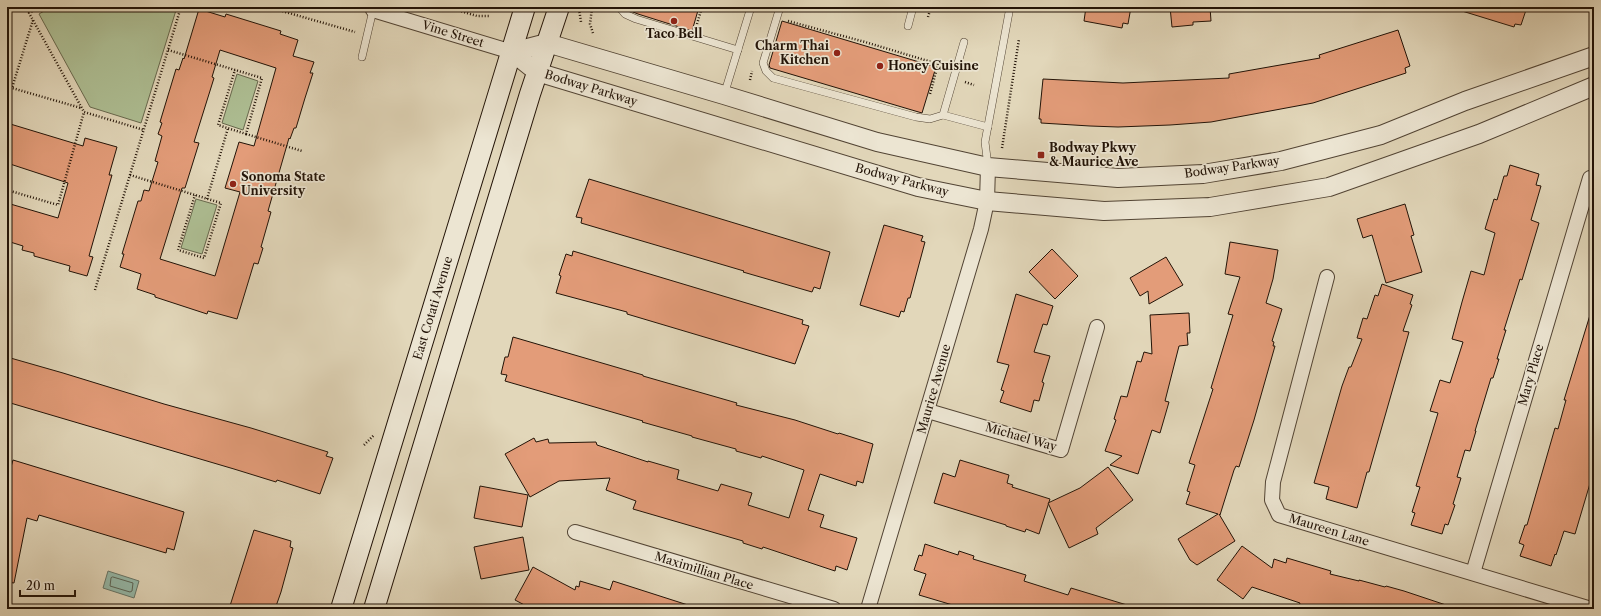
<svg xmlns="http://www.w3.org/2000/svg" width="1601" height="616" font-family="'Libre Caslon Text',serif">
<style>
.green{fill:#aebf94;stroke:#68694e}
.water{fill:#96baaa;stroke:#687769}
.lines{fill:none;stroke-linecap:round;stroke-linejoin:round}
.shore{stroke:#5c6658;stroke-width:1}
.building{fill:#e39c79;stroke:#221307;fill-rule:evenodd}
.service-casing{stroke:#524434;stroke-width:8}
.minor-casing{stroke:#524434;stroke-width:16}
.tertiary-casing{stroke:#524434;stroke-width:20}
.secondary-casing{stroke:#221307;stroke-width:22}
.path{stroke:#221307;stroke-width:2.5;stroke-dasharray:1 2;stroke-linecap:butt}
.service{stroke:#ece5d2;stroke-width:7}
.minor{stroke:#ece5d2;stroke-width:14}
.tertiary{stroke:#ece5d2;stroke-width:18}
.secondary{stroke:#ece5d2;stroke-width:20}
.poi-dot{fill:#8f2418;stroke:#ece5d2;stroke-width:1.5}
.labels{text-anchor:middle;stroke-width:3.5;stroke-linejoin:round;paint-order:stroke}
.street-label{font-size:12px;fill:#221307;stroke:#ece5d2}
.poi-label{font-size:12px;font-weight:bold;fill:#221307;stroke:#ece5d2;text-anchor:start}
</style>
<rect width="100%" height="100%" fill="#e2d7ba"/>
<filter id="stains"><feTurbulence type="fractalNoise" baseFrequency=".005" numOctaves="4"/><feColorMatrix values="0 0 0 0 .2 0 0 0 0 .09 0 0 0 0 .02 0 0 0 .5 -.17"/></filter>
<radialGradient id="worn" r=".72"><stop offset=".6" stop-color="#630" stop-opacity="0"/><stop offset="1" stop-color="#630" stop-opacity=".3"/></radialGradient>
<g class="green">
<polygon points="51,7 177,7 141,123 90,107 39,14"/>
<polygon points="237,74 258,81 243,130 222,123"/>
<polygon points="196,199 217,205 202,254 181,248"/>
</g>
<polygon class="water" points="108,571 139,581 134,598 103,588"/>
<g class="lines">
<polygon class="shore" points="113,577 133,583 132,591 130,592 110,586 111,578"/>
</g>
<g class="building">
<polygon points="626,7 699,7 692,31 638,14 628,10"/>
<polygon points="1086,7 1131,7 1128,24 1123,23 1122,28 1084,21"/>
<polygon points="1170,7 1210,7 1211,21 1193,22 1193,25 1172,27"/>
<polygon points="1463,7 1527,7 1521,25 1515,24 1514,27 1462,11"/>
<path d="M199,9L225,17L226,14L281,31L280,34L298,40L293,56L314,62L310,73H313L305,98L296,128H294L290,139L289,138L268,211L271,212L261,247L263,248L258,264L254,263L237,319L208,311L207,314L155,297V295L137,289L141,274L120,267L124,254H122L138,201H141L144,190L149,191L158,162L155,161L162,136L158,134L162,123L160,122L176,69L179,70L183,58L184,59ZM220,50L276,68L254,146L239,142L225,188L240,192L215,276L160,259L182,188H185L199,143L194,142L214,78L212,77Z"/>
<polygon points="782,21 936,67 922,113 770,68 769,65"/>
<polygon points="1398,30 1410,66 1405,68 1406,73 1313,103 1211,122 1170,125 1118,127 1090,126 1041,123 1041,119 1039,119 1043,79 1123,83 1229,78 1229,74 1320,58 1319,55"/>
<polygon points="7,123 83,146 85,138 117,147 109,175 112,175 89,256 93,257 87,276 69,271 70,266 34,256 34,253 22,250 23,246 7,241 7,203 58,218 68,183 7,163"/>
<polygon points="1510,165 1539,174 1536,185 1541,186 1531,220 1539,223 1522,280 1520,279 1504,330 1506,330 1497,359 1499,359 1493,378 1491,378 1475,431 1476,431 1470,451 1465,450 1457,477 1461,478 1453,504 1455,505 1448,525 1445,524 1442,534 1411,525 1415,513 1412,512 1420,487 1416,486 1438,413 1430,411 1440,380 1450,383 1463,342 1452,339 1462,302 1471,271 1484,275 1495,233 1485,229 1494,199 1497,200 1504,176 1507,176"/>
<polygon points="589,179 830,252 820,289 814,287 812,292 743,272 744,271 581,223 582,218 576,217"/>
<polygon points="1405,204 1414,235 1411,236 1422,272 1386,283 1372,235 1363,238 1357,219"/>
<polygon points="884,225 923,236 921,241 925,242 910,298 908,298 904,312 901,311 899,317 860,305"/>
<polygon points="1230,242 1278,250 1273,279 1266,303 1282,309 1272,341 1274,342 1273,346 1275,346 1254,420 1239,467 1236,466 1234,470 1220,515 1219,514 1235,541 1197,565 1190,560 1178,539 1218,514 1186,504 1190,492 1187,491 1195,465 1189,463 1213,389 1211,388 1233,315 1228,314 1240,277 1225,274"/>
<polygon points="1052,249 1078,276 1055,299 1029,272"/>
<polygon points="573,251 803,320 802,324 809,326 795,364 627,314 627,312 556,293 561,276 559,275 566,254 572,256"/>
<polygon points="1166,257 1183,285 1149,304 1148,291 1140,296 1130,278"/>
<polygon points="1382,284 1413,295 1410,304 1412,305 1403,331 1409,332 1369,472 1367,472 1357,508 1326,499 1329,487 1314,483 1342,386 1349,367 1351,367 1362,339 1357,338 1363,318 1367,319 1375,295 1378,296"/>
<polygon points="1016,294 1053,306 1047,325 1043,324 1034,352 1050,356 1042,382 1044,383 1039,401 1034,400 1031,412 1000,402 1004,391 1001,390 1009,365 997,362"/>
<polygon points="1189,313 1190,333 1187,333 1188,345 1179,346 1165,401 1169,402 1160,433 1152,430 1138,474 1110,465 1122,456 1105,451 1116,420 1114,419 1121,396 1127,397 1137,361 1141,362 1144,352 1152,354 1150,315"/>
<polygon points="1590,315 1594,315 1594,470 1575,534 1564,531 1556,555 1555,554 1551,566 1520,556 1524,545 1519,543 1525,525 1527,525 1555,428 1558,429 1566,400 1564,400"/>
<polygon points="513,337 643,375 643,376 737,403 736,405 795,420 838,434 839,433 873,444 863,483 857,481 856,486 820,474 808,510 824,515 820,527 857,538 847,570 836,566 835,571 763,547 762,549 743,543 743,541 633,509 636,501 606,490 610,478 559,481 530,497 505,454 534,438 536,442 548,439 549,443 596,442 597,445 648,462 648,461 679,470 677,479 718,491 721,484 752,493 748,505 789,518 804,470 762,456 761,458 736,451 736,449 692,437 692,436 642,422 643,421 505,381 507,375 501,374 505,357 508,357"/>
<polygon points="7,357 63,373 164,404 251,428 328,452 326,456 333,458 320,494 277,480 276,482 234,469 7,402"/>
<polygon points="13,460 184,512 174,550 167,548 166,553 39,515 37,521 27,518 14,583 7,582 7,481"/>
<polygon points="960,460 1009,475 1007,483 1013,485 1012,487 1050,499 1039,534 1026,529 1025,532 1006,526 1006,525 934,503 943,473 955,477"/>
<polygon points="1108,467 1133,500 1096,528 1098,534 1069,548 1048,503 1080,488"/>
<polygon points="480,486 528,495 522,527 474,518"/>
<polygon points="254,530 291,541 290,547 293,548 281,592 275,609 229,609"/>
<polygon points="523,537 529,570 481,579 474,547"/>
<polygon points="925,544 958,555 959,551 974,556 973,559 1026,575 1024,581 1068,595 1071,588 1127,605 1127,609 966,609 919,595 926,574 914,570 919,555 922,556"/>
<polygon points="1242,546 1272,568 1274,559 1286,563 1287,558 1331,571 1330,574 1359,581 1359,580 1385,587 1386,586 1404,591 1446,605 1446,609 1298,609 1300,603 1252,587 1243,599 1217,580"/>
<polygon points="533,567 575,590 576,586 579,587 580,581 610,590 613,581 691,606 690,609 532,609 515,600"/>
</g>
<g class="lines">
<defs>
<g id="service">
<polyline points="619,7 625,14 636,19 738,50"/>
<polyline points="780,7 763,63 766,71 773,78 916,117 930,119 943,115"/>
<polyline points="908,26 913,7"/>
<polyline points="964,42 943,115 988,127"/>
<polyline points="362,57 373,10"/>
<polyline points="724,95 751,7"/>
<polyline points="988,166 985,142 1010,7"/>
</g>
<g id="minor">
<polyline points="374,7 373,10 512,52"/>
<polyline points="1327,277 1273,482 1272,500 1279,515 1591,609"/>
<polyline points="928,411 1061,450 1097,327"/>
<polyline points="575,532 834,609"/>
<polyline points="1473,573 1590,178"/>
<polyline points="868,609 981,229 987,201 988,167"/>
</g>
<g id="tertiary">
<polyline points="512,52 537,72 918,187 987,201 1104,211 1210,207 1329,187 1479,134 1594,86"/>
<polyline points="512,52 547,43 724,95 877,142 988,167 1118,178 1203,174 1281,161 1381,135 1465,101 1594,56"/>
</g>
<g id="secondary">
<polyline points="341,609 525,7"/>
<polyline points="374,609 530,94 559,7"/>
</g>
</defs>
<use href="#service" class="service-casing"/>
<use href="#minor" class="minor-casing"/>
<use href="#tertiary" class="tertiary-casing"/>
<use href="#secondary" class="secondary-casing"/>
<g class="path">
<polyline points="40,7 29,13 84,112 144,130"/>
<polyline points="268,7 355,32"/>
<polyline points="447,7 477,16 490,16"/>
<polyline points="579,9 581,22"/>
<polyline points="928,17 931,7"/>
<polyline points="33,20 12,88 81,108"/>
<polyline points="788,21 865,42 938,64 930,94"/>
<polyline points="697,24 702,7"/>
<polyline points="593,33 590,24 592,8 594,7"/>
<polyline points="168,50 262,78 246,134 218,125 235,70"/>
<polyline points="750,80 752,71"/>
<polyline points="965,82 974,85"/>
<polyline points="246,134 302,151"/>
<polyline points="1002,148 1019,39"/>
<polyline points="130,175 221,203 204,258 178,250 195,195"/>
<polyline points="7,190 58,205 84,112"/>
<polyline points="207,199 228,128"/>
<polyline points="95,290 181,7"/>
<polyline points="364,445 374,435"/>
</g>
<use href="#service" class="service"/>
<use href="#minor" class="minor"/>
<use href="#tertiary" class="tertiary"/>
<use href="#secondary" class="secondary"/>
</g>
<g class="poi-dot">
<circle cx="674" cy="21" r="4"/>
<circle cx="837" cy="53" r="4"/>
<circle cx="880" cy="66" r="4"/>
<rect x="1037" y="151" width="8" height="8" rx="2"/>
<circle cx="233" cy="184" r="4"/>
</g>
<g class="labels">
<g class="street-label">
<text transform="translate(453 34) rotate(17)" y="4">Vine Street</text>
<text transform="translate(591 88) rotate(17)" y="4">Bodway Parkway</text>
<text transform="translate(1232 167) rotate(-8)" y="4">Bodway Parkway</text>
<text transform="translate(902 180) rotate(15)" y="4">Bodway Parkway</text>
<text transform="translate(433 308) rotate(-73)" y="4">East Cotati Avenue</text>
<text transform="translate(1531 375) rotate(-74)" y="4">Mary Place</text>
<text transform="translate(934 389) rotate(-74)" y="4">Maurice Avenue</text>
<text transform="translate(1021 437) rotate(16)" y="4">Michael Way</text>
<text transform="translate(1329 530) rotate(17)" y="4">Maureen Lane</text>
<text transform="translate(704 571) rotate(17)" y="4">Maximillian Place</text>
</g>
<g class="poi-label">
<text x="674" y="38" text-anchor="middle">Taco Bell</text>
<text x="829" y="50" text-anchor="end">Charm Thai<tspan x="829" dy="14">Kitchen</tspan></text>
<text x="888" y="70">Honey Cuisine</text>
<text x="1049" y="152">Bodway Pkwy<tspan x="1049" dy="14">&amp; Maurice Ave</tspan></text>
<text x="241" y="181">Sonoma State<tspan x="241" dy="14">University</tspan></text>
</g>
</g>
<rect width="1601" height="616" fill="none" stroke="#e2d7ba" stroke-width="24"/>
<rect x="8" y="8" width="1585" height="600" fill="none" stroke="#221307" stroke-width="2"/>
<rect x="12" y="12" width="1577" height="592" fill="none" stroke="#221307"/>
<path d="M20 590v6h55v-6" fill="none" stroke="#221307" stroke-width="2"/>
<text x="26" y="590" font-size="12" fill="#221307" stroke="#ece5d2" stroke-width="3" paint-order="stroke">20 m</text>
<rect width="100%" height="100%" filter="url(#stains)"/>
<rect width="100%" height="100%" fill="url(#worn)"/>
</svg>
